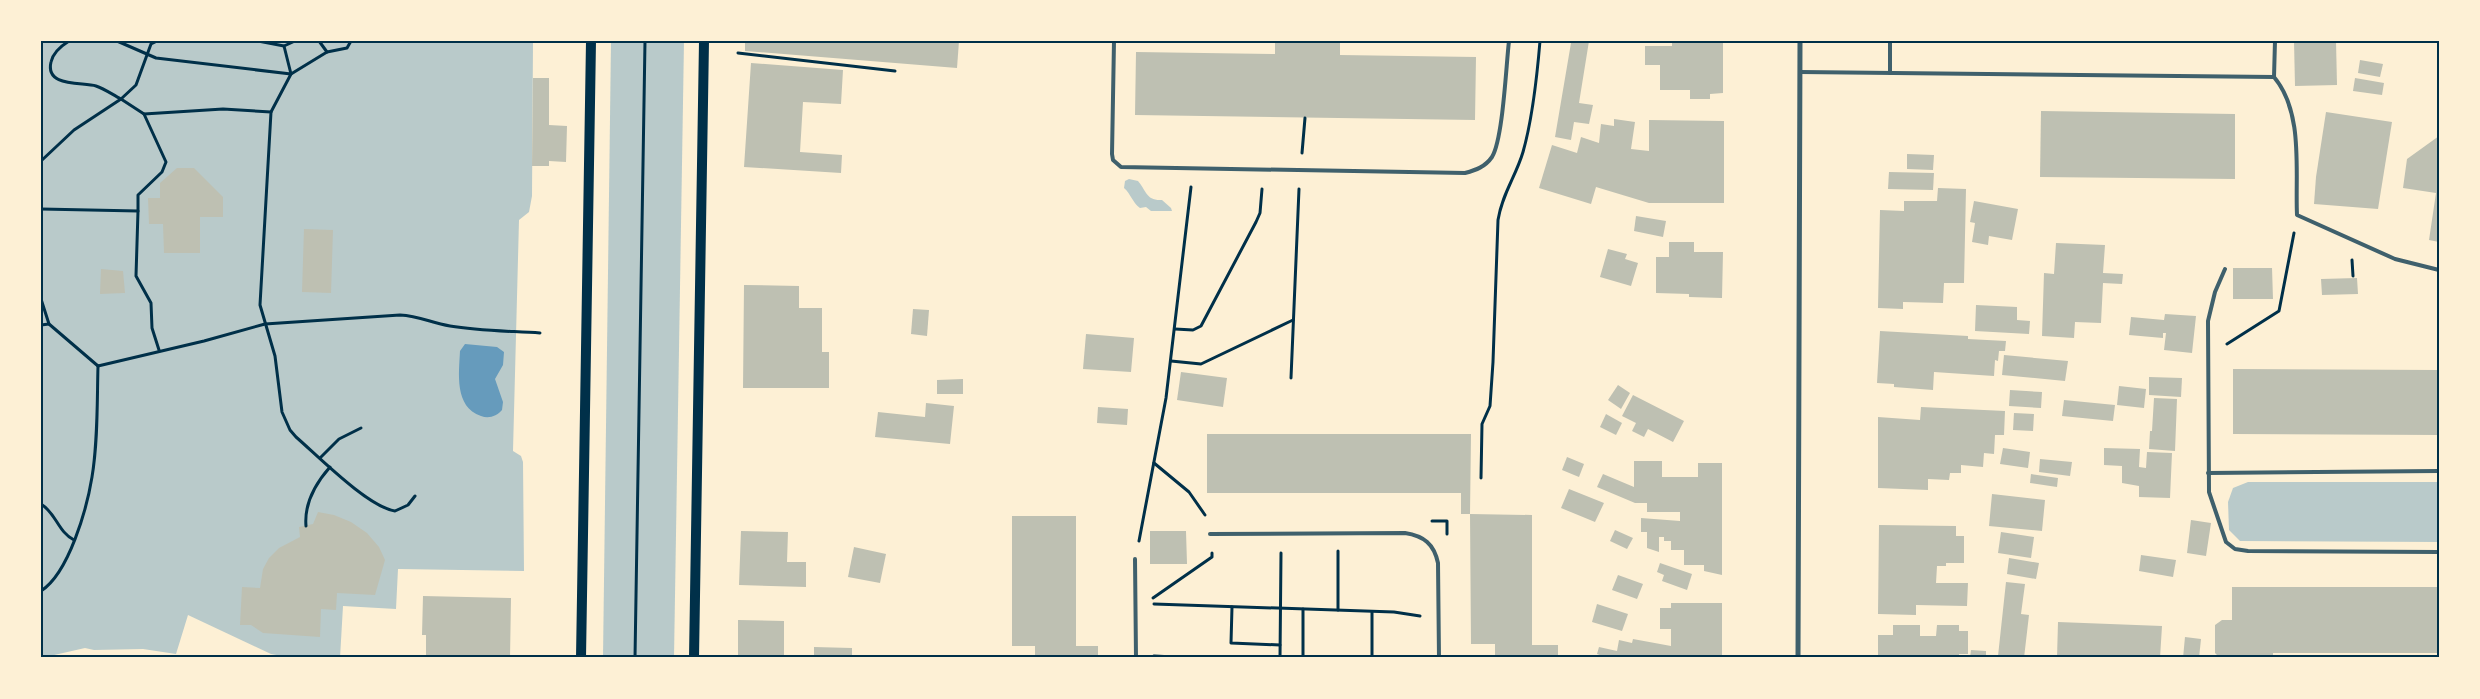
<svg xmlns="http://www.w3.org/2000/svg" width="2480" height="699" font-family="'Work Sans',sans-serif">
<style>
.green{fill:#b9caca}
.water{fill:#669bbc}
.building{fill:#bec0b2}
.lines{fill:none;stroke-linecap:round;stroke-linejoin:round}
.path{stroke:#003049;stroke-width:3}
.service{stroke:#3f606c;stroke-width:4}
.minor{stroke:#3f606c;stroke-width:5}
.secondary{stroke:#003049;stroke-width:10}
.neatline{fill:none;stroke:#003049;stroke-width:2}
</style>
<rect width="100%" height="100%" fill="#fdf0d5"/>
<g class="green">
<polygon points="41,41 533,41 532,196 529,212 519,220 513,451 521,456 523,462 524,571 398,569 396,609 343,606 340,658 293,658 271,654 188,615 176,654 143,649 94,650 85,648 41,658"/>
<polygon points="611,41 684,41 674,658 603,658"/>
<path d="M1129,179L1138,181C1146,190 1146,201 1162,200L1171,208L1172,211H1151L1146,207L1140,208C1132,202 1131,194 1124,188L1125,181Z"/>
<polygon points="2248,482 2439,482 2439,542 2240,541 2229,530 2228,502 2233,488"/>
</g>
<path class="water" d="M465,344L497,347L504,352L503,365L495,379L503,402L502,410C497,416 489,419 481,416C454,407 459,373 460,351Z"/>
<g class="building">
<polygon points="745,41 959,41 957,68 745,51"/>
<polygon points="1275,41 1340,41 1340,55 1476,57 1475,120 1135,115 1136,52 1275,54"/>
<polygon points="1563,41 1589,41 1579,103 1593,105 1589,124 1574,122 1571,140 1555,137 1571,43"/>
<polygon points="1672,41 1723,41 1723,93 1710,94 1710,99 1690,99 1690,90 1660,90 1660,65 1645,65 1645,46 1672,46"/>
<polygon points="2294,41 2336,41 2337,85 2295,86"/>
<polygon points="2360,60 2383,64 2380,77 2358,73"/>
<polygon points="751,63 843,70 841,104 803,102 800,152 842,155 841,173 744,167"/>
<polygon points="533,78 549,78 549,125 567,126 566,162 549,161 549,166 532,166"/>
<polygon points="2355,78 2384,83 2382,95 2353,91"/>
<polygon points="2041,111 2235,114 2235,179 2040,177"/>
<polygon points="2326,112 2392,122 2378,209 2314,204 2316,177"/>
<polygon points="1614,119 1635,122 1631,149 1649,151 1649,120 1724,121 1724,203 1649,203 1596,187 1591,204 1539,188 1552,145 1577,153 1581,137 1599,143 1601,124 1614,126"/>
<polygon points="2439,136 2439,242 2429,240 2436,193 2403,188 2407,159"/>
<polygon points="1907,154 1934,155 1933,170 1907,169"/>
<polygon points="177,168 194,168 223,197 223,217 200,217 200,253 164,253 163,224 149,224 148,198 160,198 160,183"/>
<polygon points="1889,172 1934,173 1933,190 1888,189"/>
<polygon points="1938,188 1966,189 1964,283 1944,283 1943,303 1903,302 1903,309 1878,308 1880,210 1904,211 1904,201 1937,201"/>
<polygon points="1974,201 2018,209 2012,240 1989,236 1988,245 1972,242 1975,223 1970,222"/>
<polygon points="1636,216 1666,221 1663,237 1634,231"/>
<polygon points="304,229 333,230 331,293 302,292"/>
<polygon points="1669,242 1694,242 1694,252 1723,252 1722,298 1689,297 1689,294 1656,293 1656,257 1669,257"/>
<polygon points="2056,243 2105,245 2103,273 2123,274 2122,284 2103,283 2101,323 2075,322 2074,338 2042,336 2044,273 2054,274"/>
<polygon points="1608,249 1627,254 1625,259 1638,263 1631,286 1600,277"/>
<polygon points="2233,268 2272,268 2273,299 2233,299"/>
<polygon points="101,269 123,271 125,293 100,294"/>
<polygon points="2357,278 2358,294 2322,295 2321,279"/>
<polygon points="744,285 799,286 799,308 822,308 822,352 829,352 829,388 743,388"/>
<polygon points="1976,305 2017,307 2017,320 2030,321 2029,334 1975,331"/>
<polygon points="913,309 929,310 927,336 911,334"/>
<polygon points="2165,314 2196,316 2192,353 2164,350 2166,333 2163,333 2163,338 2129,335 2131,317 2164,320"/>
<polygon points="1880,331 1968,336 1968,339 2006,341 2005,351 1999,351 1998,361 1995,360 1994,376 1934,372 1933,390 1894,387 1894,384 1877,383"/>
<polygon points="1086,334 1134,338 1131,372 1083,369"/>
<polygon points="2004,355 2068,361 2065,381 2002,375"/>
<polygon points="2233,369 2439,370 2439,435 2233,434"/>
<polygon points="1181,372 1227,378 1223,407 1177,400"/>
<polygon points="2149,377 2182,378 2181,397 2149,395"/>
<polygon points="963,379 963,394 937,394 937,380"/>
<polygon points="1618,385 1630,393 1621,409 1608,400"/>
<polygon points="2119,386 2146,389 2144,408 2117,405"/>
<polygon points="2010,390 2042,392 2041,408 2009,406"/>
<polygon points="1633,395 1684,421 1673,442 1648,429 1644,437 1632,431 1636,423 1622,416"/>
<polygon points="2154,398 2177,399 2175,451 2149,449 2150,431 2152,431"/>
<polygon points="2064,400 2115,405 2113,421 2062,416"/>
<polygon points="926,403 954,406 950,444 875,437 878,412 925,417"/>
<polygon points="1098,407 1128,409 1127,425 1097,423"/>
<polygon points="1921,407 2005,411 2004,435 1995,435 1994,454 1984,453 1983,467 1961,465 1961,473 1950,473 1949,480 1928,479 1928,490 1878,488 1878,417 1920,420"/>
<polygon points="2014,413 2034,414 2033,431 2013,430"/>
<polygon points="1606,414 1622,423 1616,435 1600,427"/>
<polygon points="1207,434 1471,434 1470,514 1461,514 1461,493 1207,493"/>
<polygon points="2003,448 2030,452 2028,468 2000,464"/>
<polygon points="2104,448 2140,449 2139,467 2146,468 2147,452 2172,453 2170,498 2139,497 2139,486 2122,483 2122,466 2104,465"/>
<polygon points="1567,457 1584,464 1579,477 1562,470"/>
<polygon points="2040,459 2072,462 2070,476 2039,472"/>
<polygon points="1634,461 1662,461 1662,477 1698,477 1698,463 1722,463 1722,575 1704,571 1704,565 1684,565 1684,550 1671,550 1671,541 1664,541 1664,537 1659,537 1659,552 1647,548 1647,532 1641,532 1641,518 1680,521 1680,512 1647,512 1647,503 1635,503 1597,487 1603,474 1634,487"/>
<polygon points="2031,474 2058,478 2057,487 2030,483"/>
<polygon points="1569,489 1604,503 1595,522 1561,508"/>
<polygon points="1992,494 2045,500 2042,531 1989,526"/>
<polygon points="318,512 334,515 351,522 367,533 379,547 385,560 375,595 337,593 336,610 321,609 320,637 263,633 251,625 240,625 242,587 260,588 263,569 269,558 279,548 300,537 299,527 313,524"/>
<polygon points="1470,514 1532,515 1532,645 1558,645 1558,658 1495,658 1495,644 1471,644"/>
<polygon points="1012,516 1076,516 1076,646 1098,646 1098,658 1035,658 1035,646 1012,646"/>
<polygon points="2191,520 2211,523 2206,556 2187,553"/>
<polygon points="1879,525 1956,526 1956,536 1964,536 1964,563 1946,563 1946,566 1937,566 1936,583 1968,583 1967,606 1916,605 1916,615 1878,614"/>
<polygon points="1615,530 1633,538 1627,549 1610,541"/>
<polygon points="741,531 788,532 787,562 806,562 806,587 739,585"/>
<polygon points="1150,531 1186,531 1187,564 1150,564"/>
<polygon points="2001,532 2034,537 2031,558 1998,553"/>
<polygon points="854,547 886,554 880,583 848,577"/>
<polygon points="2141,555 2176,560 2173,577 2139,571"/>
<polygon points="2009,558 2039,563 2036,579 2007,574"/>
<polygon points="1660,563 1692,574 1687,590 1662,581 1664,575 1657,572"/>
<polygon points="1618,575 1643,584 1637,599 1612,590"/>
<polygon points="2006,582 2025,584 2021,614 2029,615 2024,658 1998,656"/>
<polygon points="2232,587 2439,587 2439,653 2273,653 2273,658 2220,658 2215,653 2215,625 2222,620 2232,620"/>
<polygon points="423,596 511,598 510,658 426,658 426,635 422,635"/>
<polygon points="1671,603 1722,603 1722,658 1651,658 1641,656 1640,658 1608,658 1597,654 1599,647 1617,651 1619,640 1632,643 1633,639 1671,646 1671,629 1660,629 1660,608 1671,608"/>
<polygon points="1597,604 1628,614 1622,631 1592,622"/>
<polygon points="738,620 784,621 784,658 738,658"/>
<polygon points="2058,622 2162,626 2160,658 2057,658"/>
<polygon points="1893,625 1920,625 1920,636 1936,636 1937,625 1959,625 1959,631 1968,631 1968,654 1959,654 1959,658 1878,658 1878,635 1893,635"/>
<polygon points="2185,637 2201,639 2199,658 2183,658"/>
<polygon points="814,647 852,648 852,658 814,658"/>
<polygon points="1971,650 1986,651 1986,658 1970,658"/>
</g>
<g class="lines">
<g class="path">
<path d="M69,41C61,46 53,52 51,62C45,87 81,82 96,86C105,89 113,95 121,99L136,85L151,44L157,41"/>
<polyline points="117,41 156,58 291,74 271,112"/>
<polyline points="258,41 284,46"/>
<polyline points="295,41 284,46 291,74 327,52 347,48 351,41"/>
<polyline points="319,41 327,52"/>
<polyline points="738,53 895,71"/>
<polyline points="1302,153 1305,118"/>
<path d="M41,161L74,130L121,99L144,114L223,109L271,112L260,305L275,356L282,412L290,430L296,437C318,456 368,507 395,511L408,505L415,496"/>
<polyline points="41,209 138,211 136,276 151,303 152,328 159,350"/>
<polyline points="138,211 138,195 162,172 166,162 144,114"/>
<polyline points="2352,260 2353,276"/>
<path d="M41,299L49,324L98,366L204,341L265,324L400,315C420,316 431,323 450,326C479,331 510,331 540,333"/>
<polyline points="41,325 49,324"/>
<polyline points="1175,329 1193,330 1201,326 1256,222 1260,213 1262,189"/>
<polyline points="2227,344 2279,311 2294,233"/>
<polyline points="1171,361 1201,364 1293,320"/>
<polyline points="1291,378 1299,189"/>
<polyline points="320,458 339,439 361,428"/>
<polyline points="1154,463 1189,492 1205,515"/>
<path d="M1481,478L1482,424L1490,406L1493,362L1498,220C1502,194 1516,176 1523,152C1533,117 1537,77 1540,41"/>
<path d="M41,504C56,513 58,532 74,540"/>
<polyline points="1432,521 1447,521 1447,534"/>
<path d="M306,526C304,503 315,484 330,467"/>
<polyline points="1139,541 1166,398 1191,187"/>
<polyline points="1338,551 1338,610"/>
<path d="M41,591C69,573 87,508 92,477C98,441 97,402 98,366"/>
<polyline points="1153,598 1212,557 1212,553"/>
<polyline points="1154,604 1394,612 1420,616"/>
<polyline points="1232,607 1231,643 1280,645"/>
<polyline points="1154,656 1194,658"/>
<polyline points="635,658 645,41"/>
<polyline points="1280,658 1281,553"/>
<polyline points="1303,658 1303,609"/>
<polyline points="1372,658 1372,612"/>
</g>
<g class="service">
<path d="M1114,41L1112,154L1113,160L1121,167L1465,173C1476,170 1485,167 1492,157C1503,139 1506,66 1509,41"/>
<polyline points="1800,72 2274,77 2275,41"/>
<polyline points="1890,73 1890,41"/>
<path d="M2274,77C2304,113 2295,171 2297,215L2395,259L2439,270"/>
<polyline points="2225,269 2215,292 2208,321 2209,492 2226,542 2235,549 2248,551 2439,552"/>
<polyline points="2208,473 2439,471"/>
<path d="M1210,534L1405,533C1424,536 1434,544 1438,563L1439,658"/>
<polyline points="1135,559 1136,658"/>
</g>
<polyline class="minor" points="1798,658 1800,41"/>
<g class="secondary">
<polyline points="581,658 591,41"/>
<polyline points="694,658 704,41"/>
</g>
</g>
<rect width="2480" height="699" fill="none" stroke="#fdf0d5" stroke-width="85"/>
<rect x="42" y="42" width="2396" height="614" class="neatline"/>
</svg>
